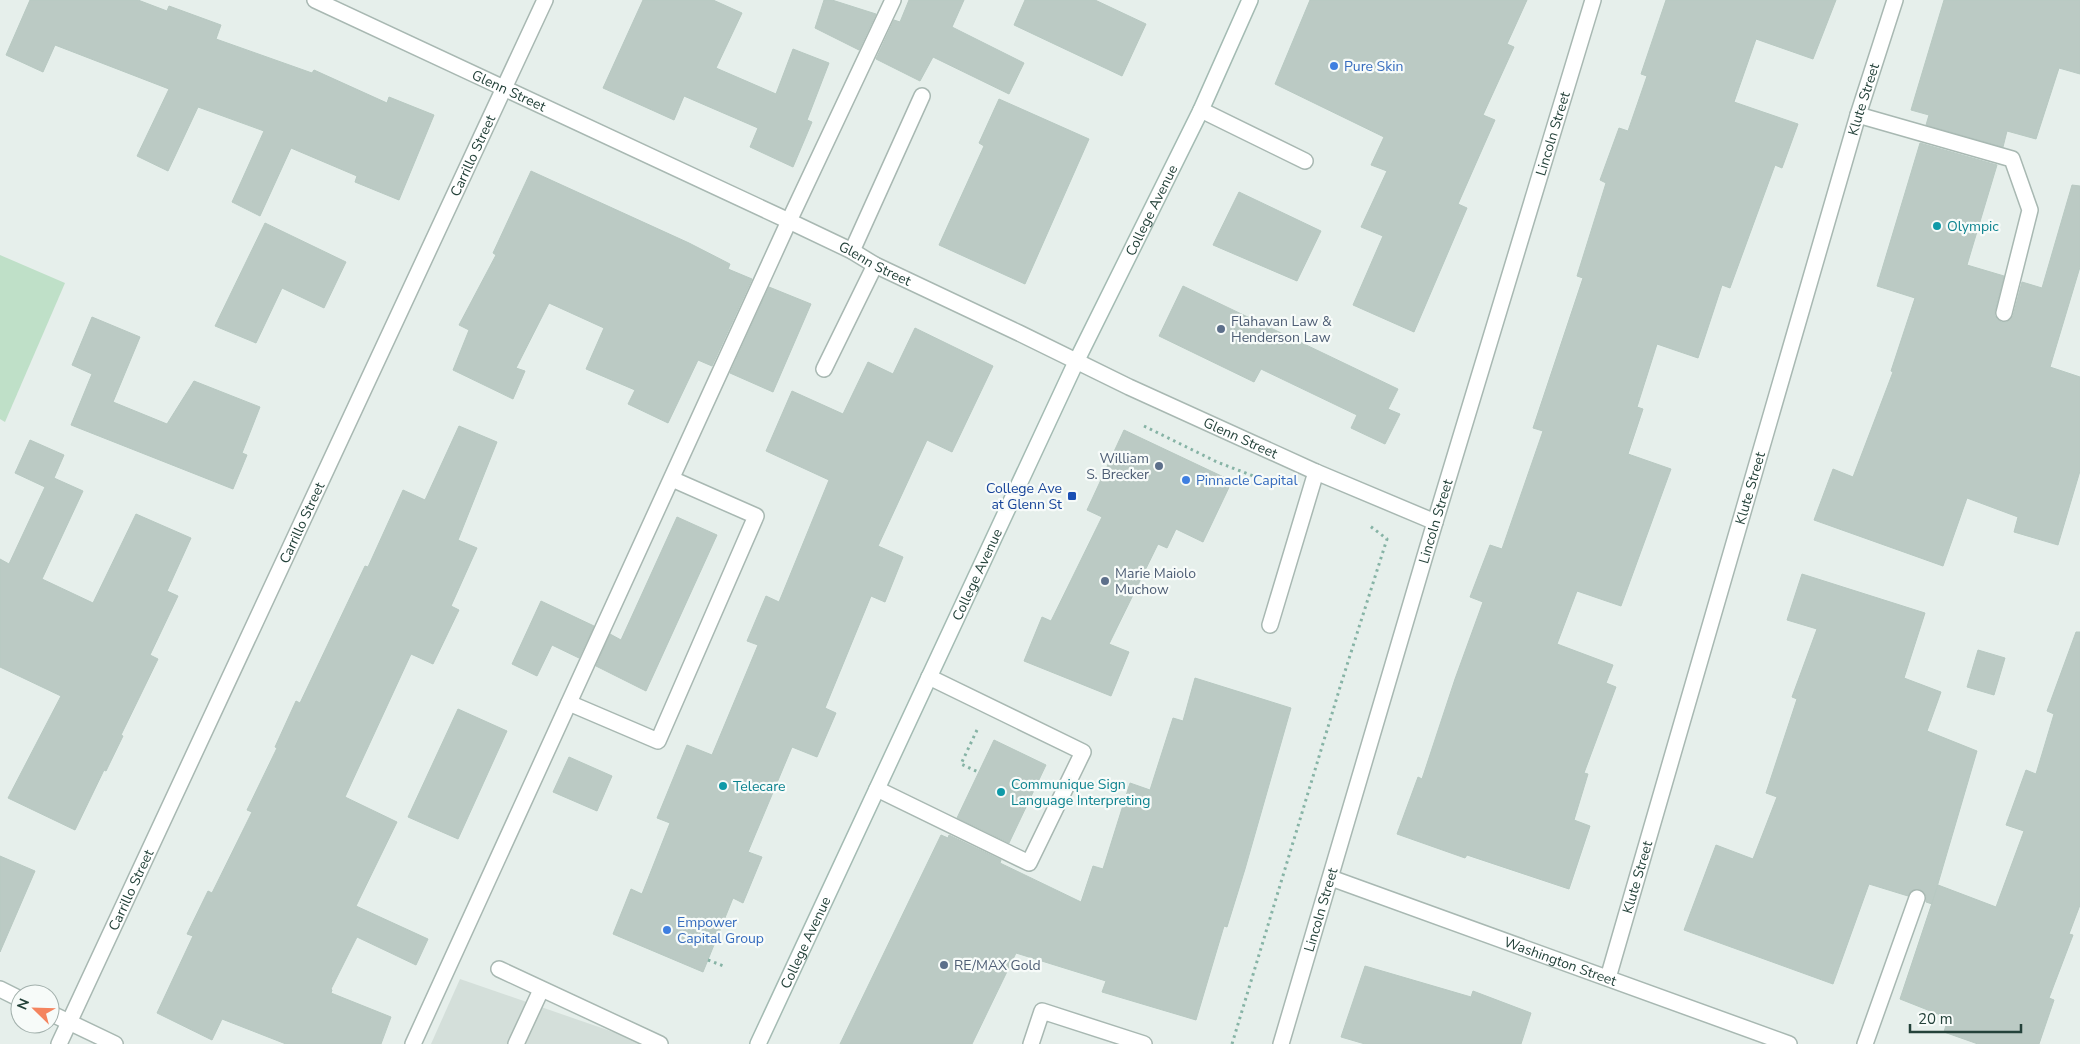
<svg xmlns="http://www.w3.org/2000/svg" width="2080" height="1044" font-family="'Nunito Sans',sans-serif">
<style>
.built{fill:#d4dfda}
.green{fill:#bfe0c8}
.building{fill:#bbcac4;stroke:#b8c9c2}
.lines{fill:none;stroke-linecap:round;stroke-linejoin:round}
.lane-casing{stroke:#a8b8b2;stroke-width:18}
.street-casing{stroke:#a8b8b2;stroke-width:18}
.secondary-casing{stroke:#a4bbb3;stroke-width:18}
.path{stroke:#86b3a5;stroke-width:3;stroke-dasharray:2.5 4;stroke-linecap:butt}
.lane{stroke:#fff;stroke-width:15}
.street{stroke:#fff;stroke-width:15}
.secondary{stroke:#fff;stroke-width:15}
.shop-dot{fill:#3f7fe0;stroke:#f7fbf9;stroke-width:2}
.culture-dot{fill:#0f9aa8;stroke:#f7fbf9;stroke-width:2}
.service-dot{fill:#5c6f8a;stroke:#f7fbf9;stroke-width:2}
.transit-dot{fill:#1a4fb4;stroke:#f7fbf9;stroke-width:2}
.labels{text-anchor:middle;stroke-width:4.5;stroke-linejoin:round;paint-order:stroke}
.shop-label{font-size:14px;fill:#366cbe;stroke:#f7fbf9;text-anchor:start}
.street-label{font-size:14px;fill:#24423a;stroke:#f7fbf9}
.culture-label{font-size:14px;fill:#0d838f;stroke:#f7fbf9;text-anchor:start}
.service-label{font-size:14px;fill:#4e5e75;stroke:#f7fbf9;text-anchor:start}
.transit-label{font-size:14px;fill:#164399;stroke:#f7fbf9;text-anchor:end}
</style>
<rect width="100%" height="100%" fill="#e6efeb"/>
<polygon class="built" points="460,979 648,1044 431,1044"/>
<polygon class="green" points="0,255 65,283 5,422 0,419"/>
<g class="building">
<polygon points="30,0 138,0 167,11 169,6 221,25 216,39 312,73 314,70 387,103 389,97 434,115 399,200 355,182 357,176 291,148 260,216 232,202 264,131 198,107 168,171 137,156 169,89 55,45 43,72 6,55"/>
<polygon points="643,0 713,0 742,13 716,68 776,94 793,49 829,63 807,120 812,122 793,167 750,147 758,128 684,96 674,120 603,88"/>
<polygon points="824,0 832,0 876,14 859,50 815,28"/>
<polygon points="909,0 964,0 952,27 1024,63 1009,94 933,57 920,81 876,59 894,20 900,22"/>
<polygon points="1025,0 1095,0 1146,24 1122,76 1014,25"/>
<polygon points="1310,0 1527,0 1507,44 1514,47 1483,115 1495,120 1458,204 1467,208 1414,332 1353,305 1383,236 1361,227 1387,171 1371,165 1384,137 1275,84"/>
<polygon points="1666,0 1836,0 1813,59 1756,39 1734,102 1798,124 1782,168 1775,165 1730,288 1722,285 1698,358 1657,344 1637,407 1643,409 1628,454 1671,469 1621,606 1577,591 1557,644 1613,665 1606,683 1616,687 1584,773 1588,774 1574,820 1590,826 1569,889 1467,855 1465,858 1397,834 1418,777 1422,779 1455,679 1483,602 1470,597 1490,545 1502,549 1543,431 1533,428 1583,278 1577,276 1606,183 1600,180 1619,128 1628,131 1647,76 1641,74"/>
<polygon points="1944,0 2080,0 2080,74 2059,68 2036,139 2007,131 2003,147 1926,125 1929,115 1911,110"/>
<polygon points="999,99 1089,139 1025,284 939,245 984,146 979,143"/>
<polygon points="1920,143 1997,165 1967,265 2004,276 1995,311 1995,316 2001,322 2007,322 2013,316 2022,282 2042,288 2072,185 2080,186 2080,267 2050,367 2080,377 2080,471 2058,545 2014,532 2018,517 1967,498 1943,566 1814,520 1833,469 1853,477 1893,372 1891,371 1915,298 1877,286"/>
<polygon points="531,171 689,243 730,264 728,269 752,279 712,366 698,360 668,423 628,404 635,390 586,369 604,328 549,303 516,368 525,371 513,399 453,370 469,330 459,325 496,255 493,253"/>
<polygon points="1239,192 1321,231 1297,281 1213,245"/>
<polygon points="265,223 346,262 324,308 282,288 256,343 215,326"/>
<polygon points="1183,286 1398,389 1388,409 1400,414 1385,444 1351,428 1357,415 1261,369 1254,382 1159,336"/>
<polygon points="769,287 811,304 773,392 730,373"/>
<polygon points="92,317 140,337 113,402 167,424 194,381 260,407 242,453 247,455 233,489 71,425 92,374 72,365"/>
<polygon points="915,328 993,366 952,452 927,440 878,546 903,557 885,602 871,596 825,708 836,713 817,757 792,747 748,852 762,857 743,903 733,898 703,972 613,934 631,889 642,894 670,823 657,818 687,745 712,755 758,645 747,641 766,596 779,602 829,480 766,451 792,391 843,414 868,362 893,374"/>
<polygon points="459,426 497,442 458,540 477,548 451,606 459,610 433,664 411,654 345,797 397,822 356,906 428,939 416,965 357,937 331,989 332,990 331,993 391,1017 381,1044 286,1044 222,1019 212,1040 157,1013 193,936 187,934 208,891 212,893 252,812 247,810 277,748 275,747 296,701 300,703 365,566 368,567 403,490 425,500"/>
<polygon points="1124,430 1232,481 1203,542 1176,529 1167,548 1158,544 1109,644 1129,652 1111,696 1024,661 1042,617 1051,621 1102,517 1087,510"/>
<polygon points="30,440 64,455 54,478 83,491 42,579 93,603 136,514 191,538 167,591 178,596 150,655 158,659 121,735 123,736 106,771 104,770 75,830 8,798 61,696 0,667 0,559 9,564 45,487 15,473"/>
<polygon points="677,517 717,535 646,691 596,666 610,634 621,640"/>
<polygon points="1802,574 1925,613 1904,678 1941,692 1927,731 1977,751 1932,904 1926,902 1926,896 1920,889 1911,891 1908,896 1869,884 1833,984 1684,930 1716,845 1753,859 1777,797 1766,793 1797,699 1792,697 1817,629 1787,620"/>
<polygon points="541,601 594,626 579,658 552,645 537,676 512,664"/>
<polygon points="2076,632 2080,632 2080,905 2069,934 2073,935 2049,998 2054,1000 2039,1044 1978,1044 1944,1032 1948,1018 1900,999 1938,885 1996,907 2024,831 2006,825 2026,770 2036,774 2054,714 2047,711"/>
<polygon points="1978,650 2005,658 1994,695 1967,687"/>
<polygon points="1195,678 1291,708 1245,869 1227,927 1224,926 1196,1020 1102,992 1106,981 1016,953 972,1044 840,1044 941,835 948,838 949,835 1001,860 1000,863 1081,902 1093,866 1103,869 1130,783 1150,790 1173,718 1183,721"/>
<polygon points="458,709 507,731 458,839 408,817"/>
<polygon points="994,740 1046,765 1009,843 957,818"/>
<polygon points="569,757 612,776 597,811 553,792"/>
<polygon points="0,856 35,871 0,952"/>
<polygon points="1365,966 1471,997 1473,991 1531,1013 1521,1044 1365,1044 1341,1037"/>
</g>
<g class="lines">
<defs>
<g id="lane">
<polyline points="1201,110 1305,161"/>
<polyline points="1858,115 2012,159 2030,210 2004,313"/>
<polyline points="852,251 922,96"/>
<polyline points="824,369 875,265"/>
<polyline points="1270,625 1316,472"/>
<polyline points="569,703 658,741 756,516 672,479"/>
<polyline points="877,789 1029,863 1083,752 929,677"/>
<polyline points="499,969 660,1044"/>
<polyline points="413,1044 789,221 893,0"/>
<polyline points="516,1044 541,990"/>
<polyline points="1031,1044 1042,1011 1144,1044"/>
<polyline points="1865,1044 1917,898"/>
</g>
<g id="street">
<path id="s1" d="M315,0L789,221L852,251L875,265L1019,333L1129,387L1316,472L1435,522"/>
<path id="s2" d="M1331,878L1789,1044"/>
<path id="s3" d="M1608,978L1858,115L1895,0"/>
<polyline points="0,989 20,999"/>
<polyline points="50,1013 115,1044"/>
<path id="s4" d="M59,1044L545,0"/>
<path id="s5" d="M1281,1044L1435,522L1593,0"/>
</g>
<g id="secondary">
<path id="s6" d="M758,1044L1076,362L1201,110L1250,0"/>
</g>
</defs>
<use href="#lane" class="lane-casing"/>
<use href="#street" class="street-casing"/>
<use href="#secondary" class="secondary-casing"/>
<g class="path">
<polyline points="1144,426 1217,462 1256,477"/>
<polyline points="977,730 961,764 978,772"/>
<polyline points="708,960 726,967"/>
<polyline points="1232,1044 1341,684 1387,539 1370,526"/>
</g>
<use href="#lane" class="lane"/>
<use href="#street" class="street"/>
<use href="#secondary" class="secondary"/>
</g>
<g class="shop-dot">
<circle cx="1334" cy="66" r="5"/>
<circle cx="1186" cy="480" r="5"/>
<circle cx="667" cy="930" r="5"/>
</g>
<g class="culture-dot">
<circle cx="1937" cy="226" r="5"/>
<circle cx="723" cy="786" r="5"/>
<circle cx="1001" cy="792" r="5"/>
</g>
<g class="service-dot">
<circle cx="1221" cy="329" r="5"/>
<circle cx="1159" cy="466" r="5"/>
<circle cx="1105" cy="581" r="5"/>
<circle cx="944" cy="965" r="5"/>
</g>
<rect class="transit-dot" x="1067" y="491" width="10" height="10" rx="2.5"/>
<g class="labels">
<g class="shop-label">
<text x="1344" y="71">Pure Skin</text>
<text x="1196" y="485">Pinnacle Capital</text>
<text x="677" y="927">Empower<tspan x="677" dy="16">Capital Group</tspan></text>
</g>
<g class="street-label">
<text dy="5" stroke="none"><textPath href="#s1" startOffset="214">Glenn Street</textPath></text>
<text dy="5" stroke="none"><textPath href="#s3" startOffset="915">Klute Street</textPath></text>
<text dy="5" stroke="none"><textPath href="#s5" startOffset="950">Lincoln Street</textPath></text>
<text dy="5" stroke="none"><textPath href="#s4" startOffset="980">Carrillo Street</textPath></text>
<text dy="5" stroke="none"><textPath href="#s6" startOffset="922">College Avenue</textPath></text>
<text dy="5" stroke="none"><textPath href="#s1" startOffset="619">Glenn Street</textPath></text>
<text dy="5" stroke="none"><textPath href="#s1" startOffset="1024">Glenn Street</textPath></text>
<text dy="5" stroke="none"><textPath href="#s3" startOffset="510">Klute Street</textPath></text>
<text dy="5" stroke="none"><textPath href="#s5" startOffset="545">Lincoln Street</textPath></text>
<text dy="5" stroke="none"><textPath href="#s4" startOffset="575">Carrillo Street</textPath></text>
<text dy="5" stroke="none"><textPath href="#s6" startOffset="518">College Avenue</textPath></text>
<text dy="5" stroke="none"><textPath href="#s3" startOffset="105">Klute Street</textPath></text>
<text dy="5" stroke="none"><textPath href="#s4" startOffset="170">Carrillo Street</textPath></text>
<text dy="5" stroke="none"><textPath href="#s5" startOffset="140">Lincoln Street</textPath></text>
<text dy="5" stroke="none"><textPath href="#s6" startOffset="112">College Avenue</textPath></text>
<text dy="5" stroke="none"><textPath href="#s2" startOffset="244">Washington Street</textPath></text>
</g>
<g class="culture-label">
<text x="1947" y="231">Olympic</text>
<text x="1011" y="789">Communique Sign<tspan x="1011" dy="16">Language Interpreting</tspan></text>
<text x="733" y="791">Telecare</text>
</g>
<g class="service-label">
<text x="1231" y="326">Flahavan Law &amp;<tspan x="1231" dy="16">Henderson Law</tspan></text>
<text x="1149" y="463" text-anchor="end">William<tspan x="1149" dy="16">S. Brecker</tspan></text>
<text x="1115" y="578">Marie Maiolo<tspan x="1115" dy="16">Muchow</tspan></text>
<text x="954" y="970">RE/MAX Gold</text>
</g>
<g class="transit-label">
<text x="1062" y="493">College Ave<tspan x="1062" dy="16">at Glenn St</tspan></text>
</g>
</g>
<g transform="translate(35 1009) rotate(293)"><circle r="24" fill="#f7fbf9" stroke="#a3b1ad"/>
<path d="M0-4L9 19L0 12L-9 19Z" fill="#f4845f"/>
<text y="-8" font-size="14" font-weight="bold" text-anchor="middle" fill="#24423a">N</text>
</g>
<path d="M1910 1024v8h111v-8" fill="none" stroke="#24423a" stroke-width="2.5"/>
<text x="1918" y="1024" font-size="15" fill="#24423a" stroke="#f7fbf9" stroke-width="4" paint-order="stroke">20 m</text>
</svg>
